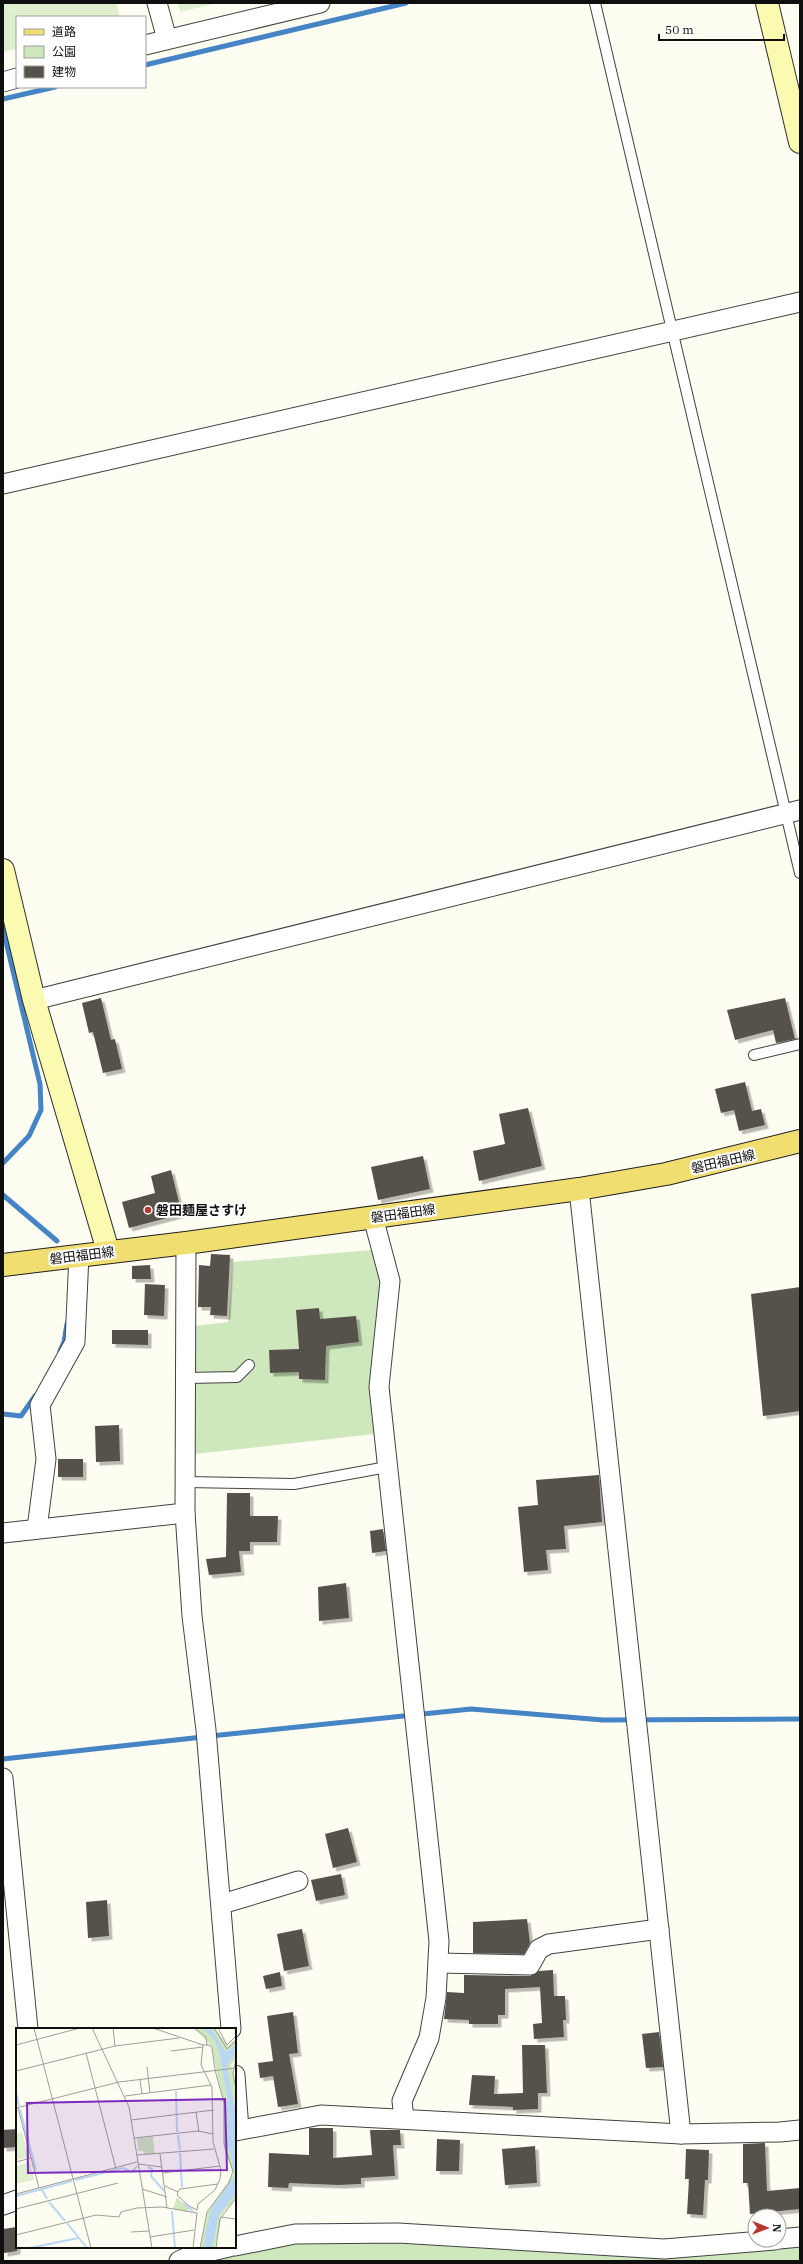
<svg xmlns="http://www.w3.org/2000/svg" width="803" height="2264" font-family="'IBM Plex Serif','Noto Sans JP',serif">
<style>
.green{fill:#cee7bd}
.pitch{fill:#e0efce}
.lines{fill:none;stroke-linecap:round;stroke-linejoin:round}
.stream{stroke:#4584c5;stroke-width:5}
.building{fill:#57514c;filter:url(#shadow)}
.lane-casing{stroke:#424242;stroke-width:12}
.street-casing{stroke:#424242;stroke-width:21}
.secondary-casing{stroke:#313131;stroke-width:24}
.primary-casing{stroke:#202020;stroke-width:24}
.lane{stroke:#fff;stroke-width:10}
.street{stroke:#fff;stroke-width:19}
.secondary{stroke:#fafab1;stroke-width:22}
.primary{stroke:#f0de70;stroke-width:22}
.poi-dot{fill:#b7372f;stroke:#fff;stroke-width:1.5}
.labels{text-anchor:middle;stroke-width:4;stroke-linejoin:round;paint-order:stroke}
.street-label{font-size:13px;fill:#0f0f0f;stroke:#fff}
.poi-label{font-size:13px;font-weight:bold;fill:#0f0f0f;stroke:#fff;text-anchor:start}
.inset-river{fill:none;stroke:#b9d7f3;stroke-width:2}
.inset-road{fill:none;stroke:#9e9e97;stroke-width:1}
.view{fill:#7b2cbf;fill-opacity:0.15;stroke:#7b2cbf;stroke-width:2}
.inset-edge{fill:none;stroke:#0f0f0f;stroke-width:2}
</style>
<defs>
<filter id="shadow"><feDropShadow dx="3.5" dy="3.5" stdDeviation="0" flood-color="#0004"/></filter>
</defs>
<rect width="100%" height="100%" fill="#fefdf2"/>
<g class="green">
<polygon points="382,1249 383,1433 186,1455 194,1326 228,1322 233,1262"/>
<polygon points="800,2232 800,2261 195,2261 245,2244 384,2233 737,2244"/>
</g>
<g class="pitch">
<polygon points="3,3 116,3 120,17 17,17 17,49 3,52"/>
<polygon points="178,3 217,3 180,12"/>
</g>
<g class="lines">
<g class="stream">
<polyline points="145,65 406,3"/>
<polyline points="3,99 55,87"/>
<polyline points="3,929 40,1084 41,1110 29,1136 3,1163"/>
<polyline points="3,1195 57,1241"/>
<polyline points="60,1351 64,1342 67,1324"/>
<polyline points="3,1414 21,1416 35,1396"/>
<polyline points="211,1736 471,1709 603,1720 800,1719"/>
<polyline points="3,1759 203,1737"/>
</g>
</g>
<g class="building">
<polygon points="101,998 111,1040 115,1039 122,1069 103,1073 93,1032 89,1033 82,1003"/>
<polygon points="785,998 795,1039 776,1043 773,1030 735,1040 727,1010"/>
<polygon points="745,1082 752,1111 761,1109 765,1125 739,1131 734,1110 721,1113 715,1089"/>
<polygon points="528,1108 542,1166 479,1181 473,1151 505,1144 499,1114"/>
<polygon points="423,1156 430,1189 378,1200 371,1167"/>
<polygon points="171,1170 182,1214 129,1228 122,1202 155,1193 151,1176"/>
<polygon points="211,1254 230,1255 227,1316 210,1315 211,1307 198,1307 199,1265 210,1266"/>
<polygon points="150,1265 151,1279 132,1279 132,1266"/>
<polygon points="145,1284 165,1285 164,1316 144,1315"/>
<polygon points="800,1287 800,1411 763,1416 751,1294"/>
<polygon points="319,1308 320,1319 356,1316 359,1342 326,1346 325,1380 299,1379 299,1372 270,1373 269,1350 299,1349 296,1310"/>
<polygon points="112,1330 148,1330 148,1345 112,1344"/>
<polygon points="119,1425 120,1461 96,1462 95,1426"/>
<rect x="58" y="1459" width="25" height="18"/>
<polygon points="599,1475 602,1522 564,1526 566,1549 546,1550 548,1570 524,1572 518,1507 538,1505 536,1480"/>
<polygon points="227,1493 250,1493 250,1516 278,1516 277,1542 250,1542 250,1551 239,1551 241,1572 209,1575 206,1559 226,1557"/>
<polygon points="383,1529 386,1551 372,1553 370,1531"/>
<polygon points="346,1583 349,1618 319,1621 318,1587"/>
<polygon points="348,1828 357,1862 333,1868 325,1834"/>
<polygon points="341,1874 345,1895 316,1901 311,1880"/>
<polygon points="107,1900 109,1936 88,1938 86,1902"/>
<polygon points="527,1919 530,1943 524,1954 473,1953 473,1922"/>
<polygon points="302,1929 309,1966 284,1971 277,1934"/>
<polygon points="553,1970 554,1996 565,1996 566,2020 563,2020 564,2037 534,2039 533,2024 542,2023 540,1987 505,1989 505,2015 498,2015 498,2024 469,2024 469,2020 444,2019 447,1992 464,1993 464,1975 530,1976 539,1971"/>
<polygon points="280,1972 282,1986 266,1989 263,1976"/>
<polygon points="293,2012 298,2053 289,2054 298,2104 278,2107 273,2076 260,2078 258,2063 273,2061 267,2016"/>
<polygon points="659,2032 663,2067 646,2068 642,2034"/>
<polygon points="522,2045 545,2045 547,2093 538,2093 538,2109 513,2110 513,2107 469,2105 472,2075 495,2076 494,2094 523,2093"/>
<polygon points="309,2128 333,2128 333,2158 372,2155 370,2130 400,2130 401,2145 393,2145 395,2176 361,2178 361,2184 338,2185 289,2183 288,2188 268,2187 269,2153 309,2155"/>
<polygon points="17,2129 17,2147 3,2148 3,2130"/>
<polygon points="437,2139 460,2140 459,2171 436,2171"/>
<polygon points="765,2143 767,2191 800,2188 800,2209 750,2214 748,2183 743,2183 743,2144"/>
<polygon points="535,2146 537,2183 505,2185 502,2149"/>
<polygon points="686,2149 709,2150 708,2180 705,2180 703,2215 687,2214 689,2179 685,2179"/>
<polygon points="17,2227 17,2251 4,2253 3,2229"/>
</g>
<g class="lines">
<defs>
<g id="lane">
<polyline points="595,3 800,873"/>
<polyline points="754,1055 800,1044"/>
<polyline points="186,1378 237,1377 249,1365"/>
<polyline points="186,1482 294,1484 387,1467"/>
</g>
<g id="street">
<polyline points="157,3 167,39"/>
<polyline points="145,45 320,3"/>
<polyline points="3,82 17,78"/>
<polyline points="3,484 800,302"/>
<polyline points="34,1000 800,810"/>
<polyline points="579,1189 681,2134"/>
<polyline points="373,1217 390,1281 379,1387 439,1941 436,1998 429,2038 402,2101 404,2119"/>
<polyline points="186,1243 185,1513 192,1616 206,1730 231,2029"/>
<polyline points="37,1529 46,1459 40,1405 75,1342 79,1255"/>
<polyline points="3,1533 185,1513"/>
<polyline points="3,1778 28,2029"/>
<polyline points="222,1904 298,1881"/>
<polyline points="438,1963 530,1965 539,1949 549,1944 659,1929"/>
<polyline points="235,2075 239,2130"/>
<polyline points="235,2131 321,2115 681,2134 780,2132 800,2130"/>
<polyline points="3,2205 17,2200"/>
<polyline points="779,2239 800,2237"/>
<polyline points="235,2246 295,2234 398,2233 664,2249 775,2240"/>
<polyline points="179,2261 190,2256 229,2247"/>
</g>
<g id="secondary">
<polyline points="767,3 800,142"/>
<polyline points="3,870 34,1000 108,1251"/>
</g>
<polyline id="primary" points="3,1265 186,1243 579,1189 666,1174 800,1141"/>
</defs>
<use href="#lane" class="lane-casing"/>
<use href="#street" class="street-casing"/>
<use href="#secondary" class="secondary-casing"/>
<use href="#primary" class="primary-casing"/>
<use href="#lane" class="lane"/>
<use href="#street" class="street"/>
<use href="#secondary" class="secondary"/>
<use href="#primary" class="primary"/>
</g>
<circle class="poi-dot" cx="148" cy="1210" r="4"/>
<g class="labels">
<g class="street-label">
<text transform="translate(723 1161) rotate(-13)" y="5">磐田福田線</text>
<text transform="translate(403 1213) rotate(-8)" y="5">磐田福田線</text>
<text transform="translate(82 1255) rotate(-7)" y="5">磐田福田線</text>
</g>
<g class="poi-label">
<text x="156" y="1215">磐田麺屋さすけ</text>
</g>
</g>
<g transform="translate(16 2028)">
<rect width="220" height="220" fill="#fefdf2"/>
<path d="M178,0H199L212,18L220,10V32L215,36L220,57V170L206,186L199,220H184L192,183L217,146L208,120V77L195,17ZM137,109L139,126H128L127,123H122L121,110ZM161,169L173,181L171,184L157,181Z" fill="#cee7bd"/>
<path d="M6,104L13,129L0,132V106ZM14,134L18,152L0,156V138Z" fill="#e0efce"/>
<path d="M187,0L196,2L210,24L220,17V23L211,38L220,87V166L203,186L196,220H187L197,178L220,147L212,119L211,67L203,24L199,12Z" fill="#b9d7f3"/>
<path class="inset-river" d="M160,63L161,104M0,65L3,78M4,81L20,142M162,107L164,122M212,119L213,100M164,125L166,159M216,133L220,146M132,139L136,141L135,148L148,163M59,152L107,140L116,144L121,138M25,160L31,171M209,165L218,150M0,168L56,153M33,174L49,193M167,175L177,183M156,183L159,220M51,195L71,220M189,208L195,187M14,220L62,210"/>
<path class="inset-road" d="M18,0L75,220M76,0L113,79L136,220M97,0L99,18M137,0L187,17L185,37L196,59L197,114L205,142L204,151L199,162L182,176L181,182L173,178L161,167L162,164M178,0L190,9L191,17M198,0L211,21L220,13M202,0L211,17L220,8M0,17L64,0M155,23L187,19M70,25L100,141M220,31L217,45L220,61M131,39L134,65M0,43L99,18L163,10M124,52L126,66M109,68L195,57M0,80L103,54L220,40M2,80L23,160M180,84L183,104M115,92L198,82M118,110L182,103L197,106M144,126L151,180M121,127L198,121M0,134L15,130M122,136L146,139M147,145L204,138M149,158L162,164L164,161L202,156M126,161L151,169M0,166L121,134M0,181L102,155M205,189L220,191M115,204L133,203M0,207L80,187L103,189L105,184L121,180L146,179L181,185L177,220M134,209L178,202M184,220L191,184L213,155L217,143L208,116V75L199,42L196,20L194,17H187M200,220L204,191L220,170"/>
<path class="view" d="M209,71L211,142L12,145L11,75Z"/>
<rect width="220" height="220" class="inset-edge"/>
</g>
<rect width="803" height="2264" fill="none" stroke="#0f0f0f" stroke-width="8"/>
<rect x="16" y="16" width="130" height="72" fill="#ffffff" stroke="#9f9f9f"/>
<rect x="24" y="29" width="20" height="6" fill="#f0de70" stroke="#9f9f9f"/>
<text x="52" y="36" font-size="12" fill="#0f0f0f">道路</text>
<rect x="24" y="46" width="20" height="12" fill="#cee7bd" stroke="#9f9f9f"/>
<text x="52" y="56" font-size="12" fill="#0f0f0f">公園</text>
<rect x="24" y="66" width="20" height="12" fill="#57514c" stroke="#9f9f9f"/>
<text x="52" y="76" font-size="12" fill="#0f0f0f">建物</text>
<g transform="translate(767 2228) rotate(91)"><circle r="19" fill="#ffffff" stroke="#9f9f9f"/>
<path d="M0-3L7 15L0 10L-7 15Z" fill="#b7372f"/>
<text y="-6" font-size="11" font-weight="bold" text-anchor="middle" fill="#0f0f0f">N</text>
</g>
<path d="M659 34v6h125v-6" fill="none" stroke="#0f0f0f" stroke-width="2"/>
<text x="665" y="34" font-size="12" fill="#0f0f0f" stroke="#ffffff" stroke-width="3" paint-order="stroke">50 m</text>
</svg>
